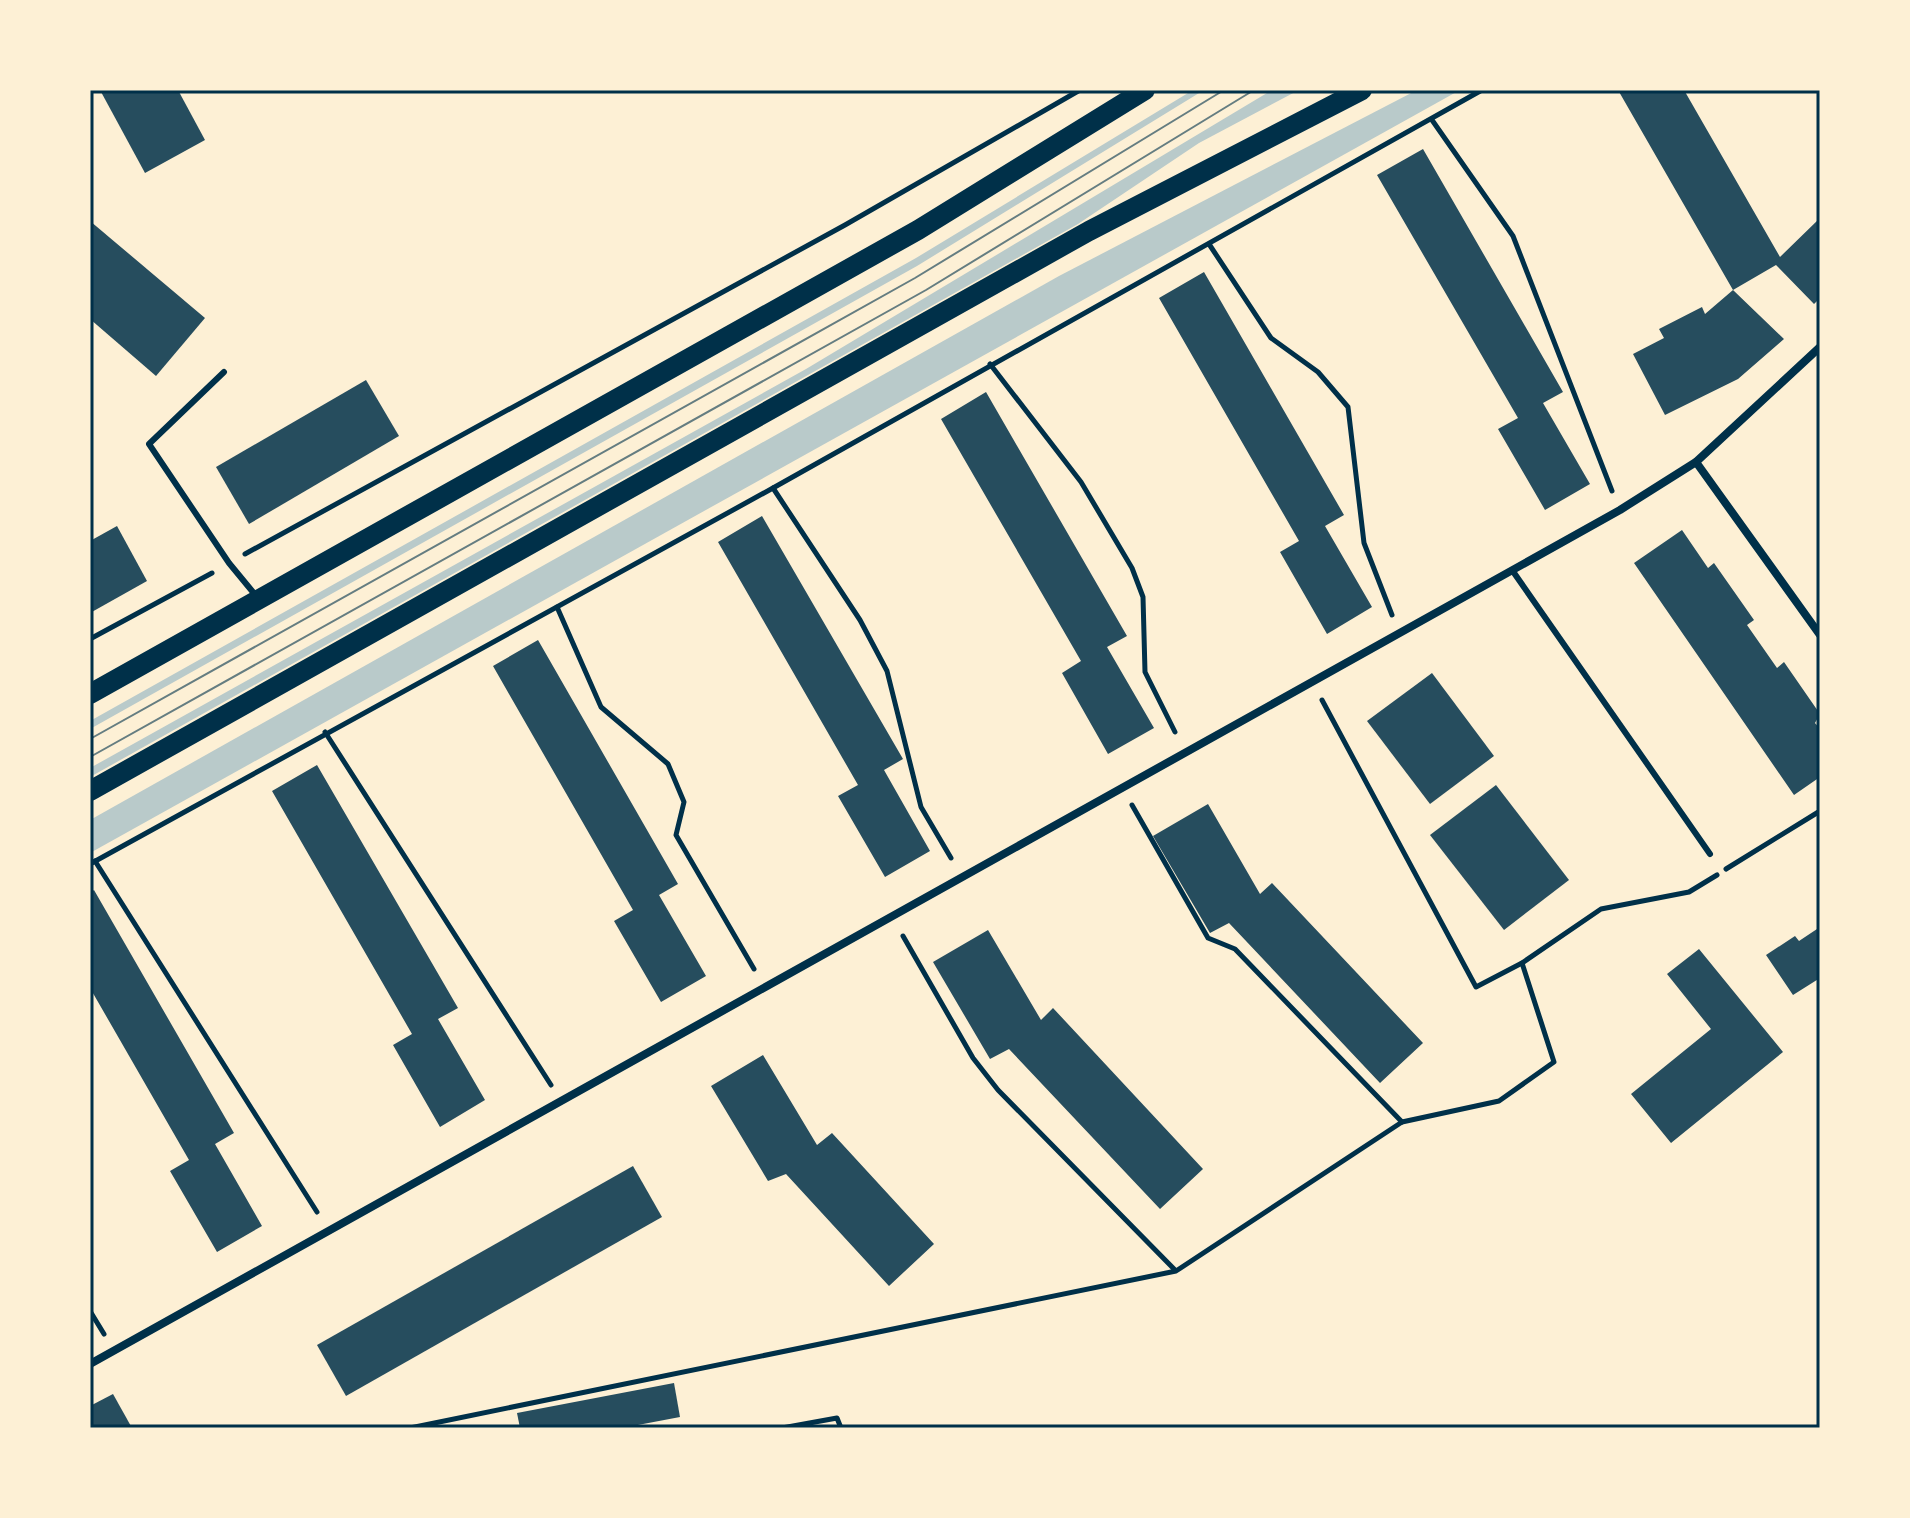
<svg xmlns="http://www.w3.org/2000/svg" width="1910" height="1518" font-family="Poppins,sans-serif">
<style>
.green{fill:#b9caca}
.building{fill:#264d5e}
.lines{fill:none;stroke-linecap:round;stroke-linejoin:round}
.path{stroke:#003049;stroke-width:5}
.service{stroke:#003049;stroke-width:6}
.minor{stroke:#003049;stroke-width:8}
.primary{stroke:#003049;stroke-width:20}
.tram{stroke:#657d81;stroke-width:2}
.neatline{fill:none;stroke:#003049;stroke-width:3}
</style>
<rect width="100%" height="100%" fill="#fdf0d5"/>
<g class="green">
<polygon points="1193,90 1204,90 917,266 90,729 90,721 916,258"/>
<polygon points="1272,90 1299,90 1199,143 1078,224 90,777 90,768 806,369"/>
<polygon points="1417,90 1460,90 90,853 90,820 1059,276"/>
</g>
<g class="building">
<polygon points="100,90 178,90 205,140 145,173"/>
<polygon points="1618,90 1684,90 1780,257 1820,218 1820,298 1814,304 1776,265 1733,290"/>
<polygon points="1423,149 1563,392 1543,403 1590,484 1545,510 1498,429 1518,418 1377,175"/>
<polygon points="90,221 205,318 156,376 90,319"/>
<polygon points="1204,272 1344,515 1325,526 1372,607 1327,634 1280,552 1299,541 1159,298"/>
<polygon points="1733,290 1784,339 1738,379 1665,415 1633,354 1664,338 1659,329 1702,307 1705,314"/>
<polygon points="366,380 399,436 249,524 216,467"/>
<polygon points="986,392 1127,636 1107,647 1154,728 1108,754 1062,673 1081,661 941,419"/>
<polygon points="762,516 903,759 884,770 930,851 885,877 838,796 858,785 718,542"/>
<polygon points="117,526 147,581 90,613 90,541"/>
<polygon points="1682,530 1708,568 1714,563 1754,620 1747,625 1777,668 1784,662 1820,714 1815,723 1820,729 1820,777 1794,795 1634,563"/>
<polygon points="538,640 678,884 659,895 706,976 661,1002 614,921 633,910 493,666"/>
<polygon points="1432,673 1494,756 1430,804 1367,721"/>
<polygon points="317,765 458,1008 438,1019 485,1100 440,1127 393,1045 412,1034 272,791"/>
<polygon points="1496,785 1569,880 1504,930 1430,835"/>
<polygon points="1208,804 1260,894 1272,883 1423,1043 1380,1083 1229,923 1210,933 1153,836"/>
<polygon points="94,890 234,1133 215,1144 262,1226 217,1252 170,1171 189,1160 90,988 90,893"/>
<polygon points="1820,927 1820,978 1793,995 1766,955 1795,936 1799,941"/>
<polygon points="988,930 1041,1020 1053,1008 1203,1169 1160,1209 1009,1049 990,1059 933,962"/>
<polygon points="1699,949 1783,1052 1671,1143 1631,1094 1711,1029 1667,974"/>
<polygon points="763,1055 817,1145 832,1133 934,1244 889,1286 786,1174 768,1181 711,1086"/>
<polygon points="633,1166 662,1217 346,1396 317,1345"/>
<polygon points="674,1383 680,1417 622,1428 520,1428 517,1413"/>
<polygon points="113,1394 132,1428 90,1428 90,1406"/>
</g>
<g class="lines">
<g class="path">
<polyline points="1432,120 1513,236 1612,491"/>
<polyline points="1209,244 1271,338 1318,372 1348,407 1364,543 1392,615"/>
<polyline points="990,364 1081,482 1132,568 1143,597 1145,672 1175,732"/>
<polyline points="773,488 860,620 887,671 921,807 951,858"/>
<polyline points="245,554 845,225 1080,90"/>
<polyline points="557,607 601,707 668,764 684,802 676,835 754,969"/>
<polyline points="90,639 212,573"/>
<polyline points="1322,700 1476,987 1522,963"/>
<polyline points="325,732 551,1085"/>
<polyline points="1132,805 1208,938 1235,949 1402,1122"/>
<polyline points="95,861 317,1212"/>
<polyline points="90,864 773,488 1482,90"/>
<polyline points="1726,869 1820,811"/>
<polyline points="903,936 973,1058 998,1090 1175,1270"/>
<polyline points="90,1311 104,1334"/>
<polyline points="410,1428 1176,1271 1402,1122 1499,1101 1554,1062 1522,963 1601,909 1689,892 1717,875"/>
<polyline points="782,1428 837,1418 841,1428"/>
</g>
<g class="service">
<polyline points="224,372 149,444 229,563 257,597"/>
<polyline points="1512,570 1710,854"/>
</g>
<g class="minor">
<polyline points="1696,462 1820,635"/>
<polyline points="90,1364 1620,510 1696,462 1820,347"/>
</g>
<g class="primary">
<polyline points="90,694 918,230 1145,90"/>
<polyline points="90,791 1089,231 1362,90"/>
</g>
<g class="tram">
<polyline points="90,739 915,278 1224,90"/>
<polyline points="90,757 926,290 1254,90"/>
</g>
</g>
<rect width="1910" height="1518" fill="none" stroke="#fdf0d5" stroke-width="184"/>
<rect x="92" y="92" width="1726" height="1334" class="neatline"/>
</svg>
